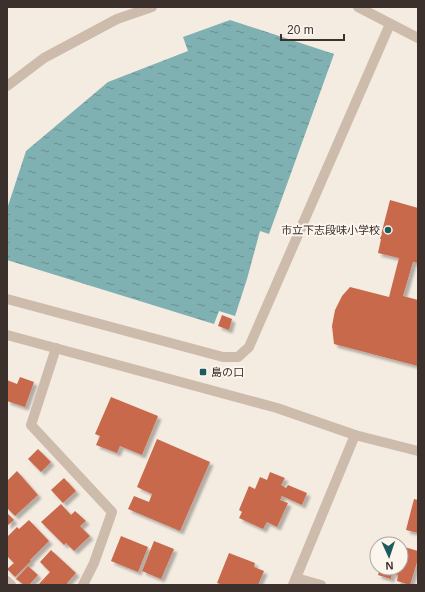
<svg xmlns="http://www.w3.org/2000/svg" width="425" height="592" font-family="Helvetica,'Noto Sans JP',sans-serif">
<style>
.water{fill:url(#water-ripples)}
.building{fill:#c8694b;filter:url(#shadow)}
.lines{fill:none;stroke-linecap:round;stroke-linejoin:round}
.minor{stroke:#cdbbac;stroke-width:10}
.poi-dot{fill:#1f5a5e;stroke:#fbf5ee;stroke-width:1.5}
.labels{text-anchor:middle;stroke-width:4;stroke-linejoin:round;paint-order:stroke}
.poi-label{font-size:11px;fill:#3b302b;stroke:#fbf5ee;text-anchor:end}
</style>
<defs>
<pattern id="water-ripples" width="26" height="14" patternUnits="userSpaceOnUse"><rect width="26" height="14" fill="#7fb0b2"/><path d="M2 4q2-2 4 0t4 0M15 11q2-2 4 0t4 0" fill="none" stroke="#699091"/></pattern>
<filter id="shadow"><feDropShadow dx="3.5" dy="3.5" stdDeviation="1" flood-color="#0004"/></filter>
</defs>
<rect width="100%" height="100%" fill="#f4ebe1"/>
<polygon class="water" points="230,20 334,54 269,234 260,231 247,279 235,316 219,311 214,324 7,260 7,209 26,151 108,82 188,51 183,37"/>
<g class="building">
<polygon points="390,200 418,208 418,263 413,262 403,296 418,300 418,366 334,344 332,326 335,310 342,296 350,287 389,297 399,258 378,253 381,239 380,239"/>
<polygon points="222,315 232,319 229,330 218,326"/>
<polygon points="20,377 34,382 25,407 7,401 7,380 17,384"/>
<polygon points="111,397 158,416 142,455 120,446 117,453 96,445 100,436 95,434"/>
<polygon points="157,439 210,462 180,531 128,509 134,496 149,502 152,494 137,487"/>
<polygon points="38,449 51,462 41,472 28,459"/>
<polygon points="17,471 38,495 15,516 7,508 7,481"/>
<polygon points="270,472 285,478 281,485 286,488 288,485 307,493 302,505 282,496 280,500 288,503 277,527 267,522 263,529 239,518 242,512 239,510 249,486 255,489 260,477 267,480"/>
<polygon points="64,478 76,491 63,503 51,490"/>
<polygon points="414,499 418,500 418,533 406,530"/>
<polygon points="61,504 71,515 75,511 86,521 80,526 90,536 74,551 66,543 64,545 41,522"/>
<polygon points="7,513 14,520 7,526"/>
<polygon points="29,520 49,541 30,560 31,561 15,577 7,569 14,563 7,556 7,537 17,527 19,529"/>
<polygon points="121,536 148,547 138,572 111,561"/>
<polygon points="154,541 174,549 161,579 142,571"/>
<polygon points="401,546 418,551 418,559 410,585 397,581 398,575 392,573 391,579 378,575 380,568 401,568"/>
<polygon points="51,550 76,573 67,583 69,585 38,585 50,572 40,562"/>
<polygon points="229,553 255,563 254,567 264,571 258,585 223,585 217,583"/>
<polygon points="28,566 38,575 29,585 24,585 16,579"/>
</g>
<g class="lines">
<g class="minor">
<polyline points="358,7 418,38"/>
<polyline points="7,86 44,58 117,19 152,7"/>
<polyline points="7,299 223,357 238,357 249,347 390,24"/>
<polyline points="7,335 277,408 355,435 418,451"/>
<polyline points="56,348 31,425 112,512 94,563 83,585"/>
<polyline points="296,578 321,585"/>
<polyline points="7,581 11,585"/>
<polyline points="293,585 355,435"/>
</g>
</g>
<g class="poi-dot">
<circle cx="388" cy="230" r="4"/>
<rect x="199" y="368" width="8" height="8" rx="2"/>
</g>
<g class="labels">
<g class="poi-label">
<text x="380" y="234">市立下志段味小学校</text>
<text x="211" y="376" text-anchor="start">島の口</text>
</g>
</g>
<rect width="425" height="592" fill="none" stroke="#3b302b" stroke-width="16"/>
<g transform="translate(389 556) rotate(177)"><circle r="19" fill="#fbf5ee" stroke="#aea6a0"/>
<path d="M0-3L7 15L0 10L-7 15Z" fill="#1f5a5e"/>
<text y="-6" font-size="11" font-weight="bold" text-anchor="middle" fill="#3b302b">N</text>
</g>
<path d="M281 34v6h63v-6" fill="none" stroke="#3b302b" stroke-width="2"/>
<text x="287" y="34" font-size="12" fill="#3b302b" stroke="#fbf5ee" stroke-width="3" paint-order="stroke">20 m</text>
</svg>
